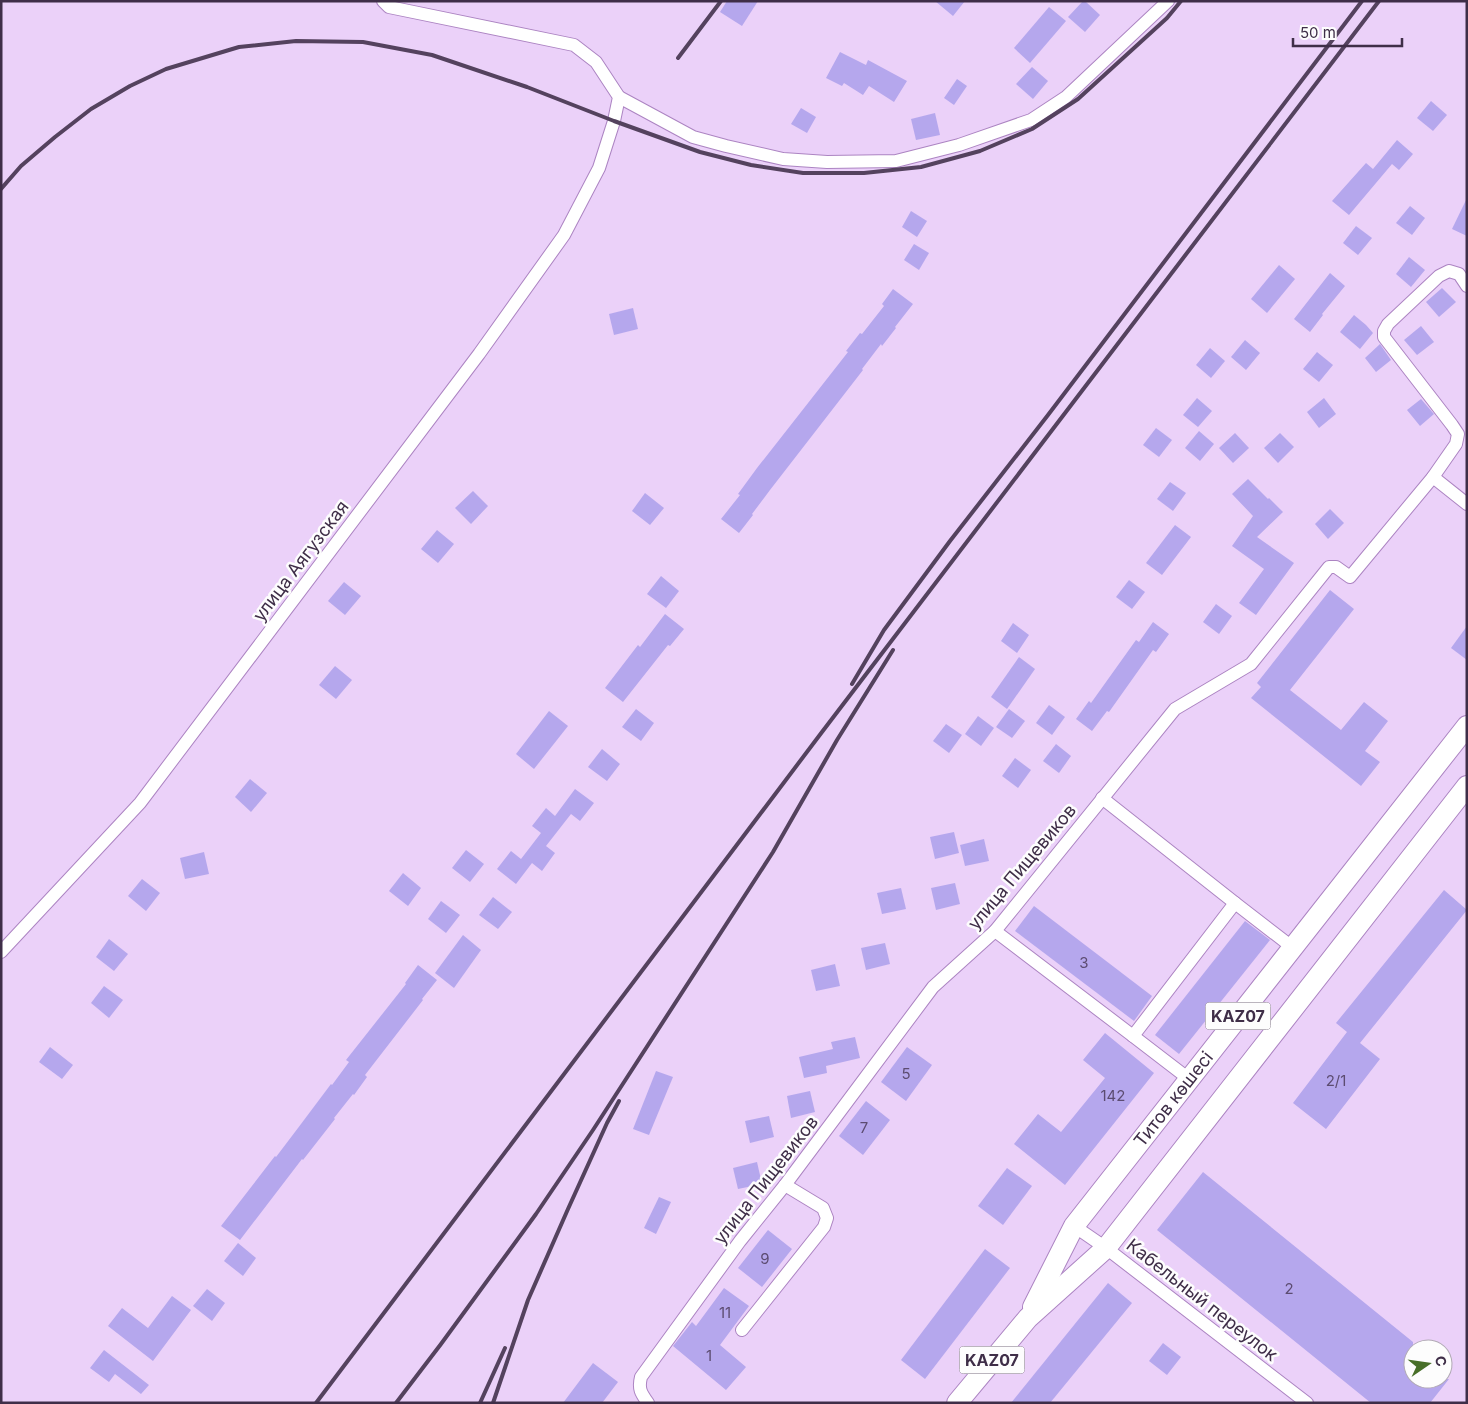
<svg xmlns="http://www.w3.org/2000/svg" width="1468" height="1404" font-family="Inter,sans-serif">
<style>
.building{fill:#b5a7ed}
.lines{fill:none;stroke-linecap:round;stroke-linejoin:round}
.minor-casing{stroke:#ac84c2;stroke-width:14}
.trunk-casing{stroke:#ac84c2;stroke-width:22}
.minor{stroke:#fff;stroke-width:12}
.trunk{stroke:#fff;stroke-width:20}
.rail{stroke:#54425e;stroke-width:4}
.labels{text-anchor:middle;stroke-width:5;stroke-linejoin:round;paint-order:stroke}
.number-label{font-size:15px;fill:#5c4c71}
.shield{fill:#fdfdfd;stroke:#786c7e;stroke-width:1}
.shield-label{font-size:16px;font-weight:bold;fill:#3f2e48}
.street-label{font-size:18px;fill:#3f2e48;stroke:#fdfdfd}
</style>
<rect width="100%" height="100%" fill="#ebd1f9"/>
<g class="building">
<polygon points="727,1 758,1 742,26 720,12"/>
<polygon points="935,1 965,1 953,16"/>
<polygon points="1083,1 1085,1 1100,15 1085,32 1068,17"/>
<polygon points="1049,7 1066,21 1030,63 1014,48"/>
<polygon points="840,52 866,65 868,60 907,81 894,102 869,86 863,95 844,83 842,86 826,78"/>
<polygon points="1032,67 1048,81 1033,99 1016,84"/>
<polygon points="957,79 967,86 954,105 944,98"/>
<polygon points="1431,101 1447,115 1433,131 1417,118"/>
<polygon points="801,108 816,117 807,133 791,124"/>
<polygon points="935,113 940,135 916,140 911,119"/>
<polygon points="1397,140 1413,154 1399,170 1392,164 1349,215 1332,201 1366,163 1373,169"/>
<polygon points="1467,198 1467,236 1452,229"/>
<polygon points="1410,206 1425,218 1412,235 1396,223"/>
<polygon points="911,211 927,221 917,237 902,227"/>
<polygon points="1356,226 1372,238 1358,255 1343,243"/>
<polygon points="914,244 929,253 919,270 904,260"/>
<polygon points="1409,257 1425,270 1411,287 1396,274"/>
<polygon points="1279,265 1295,279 1267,313 1251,299"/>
<polygon points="1330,273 1345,286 1322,314 1323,315 1310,332 1294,319"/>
<polygon points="1442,288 1456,302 1439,317 1426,302"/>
<polygon points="893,289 913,304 895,327 896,328 882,346 881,344 862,369 863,370 770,490 752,514 753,515 739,533 721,519 740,495 738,494 757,468 848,352 846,351 860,333 862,334 884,306 882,304"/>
<polygon points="633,308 638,329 614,335 609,314"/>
<polygon points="1354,315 1366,325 1373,333 1360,349 1340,332"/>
<polygon points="1421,326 1434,342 1417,355 1404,340"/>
<polygon points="1245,340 1260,353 1246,370 1231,357"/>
<polygon points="1380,344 1391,360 1376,372 1365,358"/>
<polygon points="1210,348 1225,361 1211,378 1196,365"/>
<polygon points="1317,352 1333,365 1319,382 1303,369"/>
<polygon points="1197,398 1212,411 1198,427 1183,415"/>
<polygon points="1324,398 1336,414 1319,428 1307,412"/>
<polygon points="1421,399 1434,414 1420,426 1407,410"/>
<polygon points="1156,428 1172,440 1159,457 1143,445"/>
<polygon points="1199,431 1214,444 1200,461 1185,448"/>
<polygon points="1235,433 1249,448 1233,463 1219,448"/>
<polygon points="1280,433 1294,447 1278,463 1264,448"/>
<polygon points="1248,479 1268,499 1269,498 1283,512 1257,537 1294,563 1256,615 1239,603 1264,569 1232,546 1253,516 1232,494"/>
<polygon points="1170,482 1186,493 1173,511 1157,499"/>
<polygon points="473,491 488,506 471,524 455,508"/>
<polygon points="645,493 664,508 650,525 632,511"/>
<polygon points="1330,509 1344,523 1328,539 1315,524"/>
<polygon points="1175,525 1191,537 1162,575 1146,563"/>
<polygon points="437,530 454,544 438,563 421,549"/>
<polygon points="661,576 679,591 666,608 647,594"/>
<polygon points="1129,580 1145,592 1132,609 1116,597"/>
<polygon points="344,582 361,596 345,615 328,601"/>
<polygon points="1330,590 1354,609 1290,690 1341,730 1364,702 1388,721 1365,751 1380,762 1361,786 1251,698 1261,687 1257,683"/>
<polygon points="1216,604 1232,616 1219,634 1203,622"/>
<polygon points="665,614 684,629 670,646 668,645 623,702 605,688 638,645 640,647"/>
<polygon points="1153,622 1169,634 1156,652 1153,650 1109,712 1107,711 1092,731 1076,719 1089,701 1091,703 1136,640 1139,642"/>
<polygon points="1013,623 1029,635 1017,653 1001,641"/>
<polygon points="1467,626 1467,660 1451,648"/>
<polygon points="1019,657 1035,669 1007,709 991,697"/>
<polygon points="335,666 352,680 336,699 319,685"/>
<polygon points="1049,705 1065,717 1052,735 1036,723"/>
<polygon points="636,709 654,723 641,741 622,727"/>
<polygon points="1009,709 1025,721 1012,738 996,727"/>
<polygon points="549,711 568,726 534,769 516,754"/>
<polygon points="978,716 994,728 981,746 965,734"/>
<polygon points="946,724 962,735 949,753 933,741"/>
<polygon points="1056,744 1071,756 1059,773 1043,761"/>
<polygon points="602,749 620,764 607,781 588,767"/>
<polygon points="1015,758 1031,770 1018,788 1002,776"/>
<polygon points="250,779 267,793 251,812 235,797"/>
<polygon points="575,789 594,803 580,821 571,814 546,846 555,853 542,871 532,863 516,884 497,869 511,851 521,859 541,833 532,826 546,808 555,816"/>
<polygon points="954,832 959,853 935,859 930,837"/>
<polygon points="984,839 989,861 965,866 960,845"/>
<polygon points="466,850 484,864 470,882 452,868"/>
<polygon points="204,852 209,874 185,879 180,858"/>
<polygon points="403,873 421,888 408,906 389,891"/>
<polygon points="142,879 160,893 146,911 128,896"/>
<polygon points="955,883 960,904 936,910 931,888"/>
<polygon points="901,888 906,909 882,914 877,893"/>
<polygon points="1444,890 1467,910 1360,1043 1380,1059 1326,1129 1293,1103 1347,1032 1336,1023"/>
<polygon points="493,897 512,912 498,929 479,915"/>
<polygon points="441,901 460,915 446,933 428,919"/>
<polygon points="1034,906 1152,996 1134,1021 1015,931"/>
<polygon points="1245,921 1270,940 1179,1054 1155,1035"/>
<polygon points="463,935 481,950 454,988 435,973"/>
<polygon points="109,939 128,954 114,971 96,957"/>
<polygon points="885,943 890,964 866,970 861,948"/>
<polygon points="835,964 840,986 816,991 811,970"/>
<polygon points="418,965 437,980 422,999 423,1000 365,1075 367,1077 354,1095 353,1094 334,1118 335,1119 303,1160 302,1159 240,1240 221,1226 275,1156 276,1157 298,1128 331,1084 332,1085 349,1062 346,1060 406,984 405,983"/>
<polygon points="104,986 123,1000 109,1018 91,1003"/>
<polygon points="1105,1033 1154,1073 1065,1185 1014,1144 1038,1114 1061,1132 1105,1078 1083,1060"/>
<polygon points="855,1037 860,1058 826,1066 827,1073 804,1078 799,1057 833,1049 831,1042"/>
<polygon points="50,1047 73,1065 62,1079 39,1062"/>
<polygon points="907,1047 932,1065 906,1101 881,1082"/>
<polygon points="656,1071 673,1077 649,1135 633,1129"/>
<polygon points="810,1091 815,1112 791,1118 787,1096"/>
<polygon points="866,1101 890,1120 863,1155 839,1136"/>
<polygon points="769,1116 774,1137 750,1143 745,1121"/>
<polygon points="757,1162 762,1184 738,1189 733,1168"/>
<polygon points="1007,1168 1032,1186 1003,1225 978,1206"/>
<polygon points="1203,1172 1413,1342 1413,1379 1449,1379 1430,1403 1371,1403 1157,1230"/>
<polygon points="659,1197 671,1202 656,1234 644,1228"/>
<polygon points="768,1230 792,1249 762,1287 738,1268"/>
<polygon points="238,1243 256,1258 243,1276 224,1261"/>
<polygon points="985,1249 1010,1268 925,1379 901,1360"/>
<polygon points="1108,1283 1132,1303 1050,1403 1011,1403"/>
<polygon points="724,1288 749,1306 720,1345 746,1367 726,1390 673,1346 692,1322 696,1326"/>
<polygon points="207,1289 225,1303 212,1321 193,1306"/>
<polygon points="172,1296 191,1310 153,1361 108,1326 122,1308 148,1328"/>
<polygon points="1163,1343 1181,1357 1167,1375 1149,1361"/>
<polygon points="104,1350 149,1385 141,1394 115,1374 109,1382 90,1368"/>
<polygon points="593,1363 618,1382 602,1403 563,1403"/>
</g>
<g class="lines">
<defs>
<g id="minor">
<polyline points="619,97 693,137 726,146 783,159 827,162 896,161 959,145 1031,120 1066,97 1168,1"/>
<polyline points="1433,477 1467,504"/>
<polyline points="1102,798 1235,903"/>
<polyline points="995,931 1133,1036"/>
<polyline points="1,952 140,803 479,354 564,235 599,168 614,121 619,97 596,62 574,45 389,7 383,1"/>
<polyline points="1189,1079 1133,1036 1235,903 1292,947"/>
<polyline points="1074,1226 1106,1248 1307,1403"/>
<polyline points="742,1330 824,1227 827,1218 823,1208 785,1185"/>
<path d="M648,1403C641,1393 638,1389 641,1377L740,1241L785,1185L933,987L995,931L1175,709L1251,664L1329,567H1336L1350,577L1433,477L1456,444L1458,434L1452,425L1384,337V331L1388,324L1439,276L1449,271L1459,274L1467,286"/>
</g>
<g id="trunk">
<path id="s1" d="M1033,1307L1074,1226L1467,726"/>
<polyline points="957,1403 1028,1318 1106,1248 1467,786"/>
</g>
</defs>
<use href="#minor" class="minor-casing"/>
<use href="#trunk" class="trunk-casing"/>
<use href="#minor" class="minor"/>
<use href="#trunk" class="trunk"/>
<g class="rail">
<polyline points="678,58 721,1"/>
<polyline points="1,189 21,166 55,137 91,109 130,86 166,69 239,47 296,41 363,42 432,55 527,87 614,121 700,152 751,165 803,173 864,173 921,167 980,151 1032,129 1078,99 1167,18 1181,1"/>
<polyline points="852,684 884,630 950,541 1048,415 1362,1"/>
<polyline points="316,1403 822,732 1379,1"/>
<polyline points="396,1403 441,1344 536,1214 593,1130 773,852 837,740 893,650"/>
<polyline points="480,1403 505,1348"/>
<polyline points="493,1403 528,1300 568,1209 607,1123 619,1101"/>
</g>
</g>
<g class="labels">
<g class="number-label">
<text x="1084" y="968">3</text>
<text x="906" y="1079">5</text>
<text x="1336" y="1086">2/1</text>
<text x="1113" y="1101">142</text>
<text x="864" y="1133">7</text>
<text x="765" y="1264">9</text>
<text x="1289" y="1294">2</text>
<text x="725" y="1318">11</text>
<text x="709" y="1361">1</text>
</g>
<g class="shield">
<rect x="1205.5" y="1002.5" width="65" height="27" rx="4"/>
<rect x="959.5" y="1346.5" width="65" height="27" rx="4"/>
</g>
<g class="shield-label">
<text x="1238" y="1022">KAZ07</text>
<text x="992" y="1366">KAZ07</text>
</g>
<g class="street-label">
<text transform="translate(301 561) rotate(-53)" y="6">улица Аягузская</text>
<text transform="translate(1022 867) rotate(-50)" y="6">улица Пищевиков</text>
<text dy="6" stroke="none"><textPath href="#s1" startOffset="252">Титов көшесі</textPath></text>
<text transform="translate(766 1180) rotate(-52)" y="6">улица Пищевиков</text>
<text transform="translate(1202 1300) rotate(38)" y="6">Кабельный переулок</text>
</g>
</g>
<rect width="1468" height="1404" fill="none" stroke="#3f2e48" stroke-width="5"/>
<g transform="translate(1428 1364) rotate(77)"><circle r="24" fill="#fdfdfd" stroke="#b1aab5"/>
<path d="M0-4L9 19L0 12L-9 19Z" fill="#486f29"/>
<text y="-8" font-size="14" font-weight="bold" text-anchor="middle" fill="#3f2e48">С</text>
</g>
<path d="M1293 38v8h109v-8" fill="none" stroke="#3f2e48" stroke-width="2.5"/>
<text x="1300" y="38" font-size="15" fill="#3f2e48" stroke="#fdfdfd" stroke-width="4" paint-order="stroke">50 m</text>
</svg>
